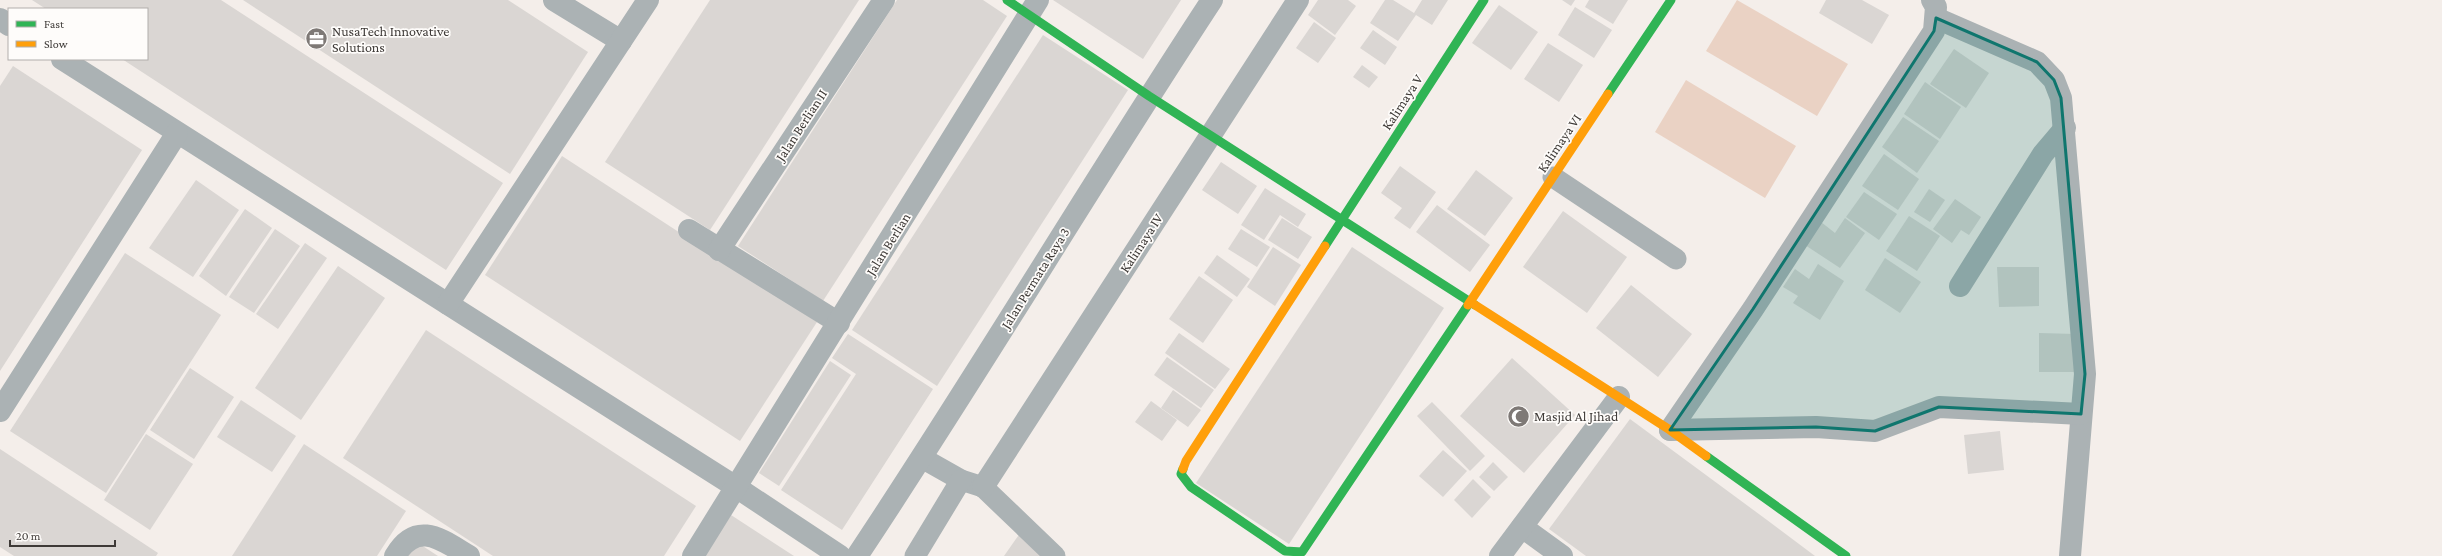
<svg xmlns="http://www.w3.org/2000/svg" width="2442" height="556" font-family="'Crimson Pro',serif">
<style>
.green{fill:#ead2c4}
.building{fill:#dad6d3}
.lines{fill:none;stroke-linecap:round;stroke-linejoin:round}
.lane{stroke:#abb2b4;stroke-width:21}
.street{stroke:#abb2b4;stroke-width:22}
.fast{stroke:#30b455;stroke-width:9}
.slow{stroke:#ff9f0a;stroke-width:9}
.marked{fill:#0f766e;fill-opacity:0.2;stroke:#0f766e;stroke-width:3;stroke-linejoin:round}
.labels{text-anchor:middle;stroke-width:3.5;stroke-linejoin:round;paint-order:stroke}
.poi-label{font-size:14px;fill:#3e3a37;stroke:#fefcfa;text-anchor:start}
.street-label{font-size:14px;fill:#3e3a37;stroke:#fefcfa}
</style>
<rect width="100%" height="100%" fill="#f4eeea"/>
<g class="green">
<polygon points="1737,0 1848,64 1817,116 1706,51"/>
<polygon points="1686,80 1796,146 1765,198 1655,132"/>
</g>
<g class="building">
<polygon points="32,0 221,0 503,183 446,270 122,59 147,59 147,9 46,9"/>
<polygon points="243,0 508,0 588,52 510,174"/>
<polygon points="710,0 859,0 710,230 605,162"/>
<polygon points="897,0 983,0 1007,16 823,301 738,246"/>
<polygon points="1053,0 1181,0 1143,59"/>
<polygon points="1318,0 1348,0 1356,6 1335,35 1308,15"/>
<polygon points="1385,0 1393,0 1414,13 1422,0 1448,0 1432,25 1416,15 1398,41 1370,23"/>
<polygon points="1562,0 1575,0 1571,6"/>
<polygon points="1589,0 1628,0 1613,24 1585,7"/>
<polygon points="1826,0 1862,0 1889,15 1872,44 1819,13"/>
<polygon points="1499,5 1538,32 1511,70 1472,43"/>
<polygon points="1575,7 1612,30 1594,58 1558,35"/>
<polygon points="1314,22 1336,38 1318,63 1296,48"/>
<polygon points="1373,30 1397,47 1385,65 1360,48"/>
<polygon points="1043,35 1128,90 937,386 852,330"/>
<polygon points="1548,43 1583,65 1559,102 1524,79"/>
<polygon points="1954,49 1989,73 1966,108 1930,84"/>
<polygon points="1362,65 1378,77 1369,88 1353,77"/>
<polygon points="13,66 142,150 0,371 0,86"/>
<polygon points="1925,82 1961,107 1940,139 1904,114"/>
<polygon points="1903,117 1939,141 1917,173 1882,147"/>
<polygon points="1884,154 1919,179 1898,210 1862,186"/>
<polygon points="562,156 817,322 740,441 485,275"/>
<polygon points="1221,162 1257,186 1238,214 1202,190"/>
<polygon points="1400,166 1436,192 1410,229 1394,218 1402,208 1381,193"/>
<polygon points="1476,170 1513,198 1485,236 1447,209"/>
<polygon points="196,180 239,210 193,277 149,248"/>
<polygon points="1265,188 1306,214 1298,227 1280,215 1264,240 1241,225"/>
<polygon points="1929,189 1945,200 1930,222 1914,212"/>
<polygon points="1864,192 1897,214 1879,240 1846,217"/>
<polygon points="1955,199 1981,217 1969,235 1961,230 1952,243 1933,229"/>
<polygon points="1437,205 1490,245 1470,272 1416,232"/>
<polygon points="245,209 272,228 226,296 199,276"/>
<polygon points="1563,211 1627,257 1587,313 1523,267"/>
<polygon points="1909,216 1940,236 1917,271 1886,251"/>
<polygon points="1282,218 1312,237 1298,259 1268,240"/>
<polygon points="1845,218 1865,233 1840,268 1805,245 1821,222 1835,233"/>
<polygon points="275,229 300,246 254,313 229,297"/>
<polygon points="1241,229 1270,247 1257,267 1228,249"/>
<polygon points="305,243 327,258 278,329 256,314"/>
<polygon points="1273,247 1301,265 1275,306 1247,287"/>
<polygon points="1352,247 1444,308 1289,544 1196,483"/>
<polygon points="125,253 221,315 106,493 10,431"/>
<polygon points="1217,255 1250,279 1237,297 1204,273"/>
<polygon points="1885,258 1921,282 1900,313 1865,290"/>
<polygon points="1818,264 1844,281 1820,320 1793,303 1798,296 1783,287 1795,269 1809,279"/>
<polygon points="338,266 385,298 301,420 255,388"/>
<polygon points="1997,267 2039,267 2039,306 1999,307"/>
<polygon points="1199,276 1233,300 1203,343 1169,319"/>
<polygon points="1631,285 1692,334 1658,377 1596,328"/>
<polygon points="426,330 696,506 664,556 493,556 343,458"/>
<polygon points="1179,333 1230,369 1215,389 1165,353"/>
<polygon points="2039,333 2076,334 2075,372 2039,372"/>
<polygon points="848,334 933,389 842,530 781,490 856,374 832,358"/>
<polygon points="1167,357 1214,390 1201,408 1154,375"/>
<polygon points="1512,358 1575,415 1524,473 1460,416"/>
<polygon points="830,361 851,375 779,486 759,473"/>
<polygon points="190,368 234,397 194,459 150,430"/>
<polygon points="1173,390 1201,410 1188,427 1161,408"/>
<polygon points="241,400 296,436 272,472 217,437"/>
<polygon points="1151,401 1177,420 1162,441 1135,422"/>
<polygon points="1432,402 1485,456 1470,471 1417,416"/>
<polygon points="1630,419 1767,520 1815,556 1586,556 1549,529"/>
<polygon points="2000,431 2004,470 1968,474 1964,435"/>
<polygon points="146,434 193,464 150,530 104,500"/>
<polygon points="304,444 406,511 377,556 232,556"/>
<polygon points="0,449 158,553 156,556 14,556 0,547"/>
<polygon points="1443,450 1467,471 1443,497 1419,476"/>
<polygon points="1493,462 1508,477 1494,491 1479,477"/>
<polygon points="1473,479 1491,497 1472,518 1454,500"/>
<polygon points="731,515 794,556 704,556"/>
<polygon points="1023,529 1050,556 1004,556"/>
<polygon points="415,541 438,556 405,556"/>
</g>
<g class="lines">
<g class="lane">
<polyline points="1553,177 1676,259"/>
<polyline points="922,458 961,480 983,487 1055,556"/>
<polyline points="915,556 961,480"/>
</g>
<g class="street">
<polyline points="554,0 621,41"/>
<polyline points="1936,18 2037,62 2054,80 2061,98 2085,374 2070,556"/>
<polyline points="0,19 9,25"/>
<polyline points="62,59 736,487 840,556"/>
<polyline points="689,230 839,323"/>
<polyline points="719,250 884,0"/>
<polyline points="1960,286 2043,154 2065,128"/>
<polyline points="448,304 648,0"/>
<polyline points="0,411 177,133"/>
<polyline points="1670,430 1753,309 1934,31 1936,7 1932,0"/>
<polyline points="1670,430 1816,427 1875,431 1939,407 2081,414"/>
<polyline points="983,487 1298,0"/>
<polyline points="1522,527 1562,556"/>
<path d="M395,556C417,519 442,540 469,556"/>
<polyline points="693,556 1038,0"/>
<path d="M857,556C979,373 1091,184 1212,0"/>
<polyline points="1500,556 1619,397"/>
</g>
<g class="fast">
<polyline points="1007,0 1149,96 1475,305"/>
<polyline points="1608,94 1671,0"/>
<polyline points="1325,246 1484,0"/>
<polyline points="1706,456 1846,556"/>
<polyline points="1183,469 1181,474 1191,487 1285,551 1302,552 1468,305"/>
</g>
<g class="slow">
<polyline points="1468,305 1608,94"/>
<polyline points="1475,305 1670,430 1706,456"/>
<polyline points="1183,469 1186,461 1325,246"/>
</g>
</g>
<path class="marked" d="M1936,18L2037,62L2054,80L2061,98L2085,374L2081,414L1939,407L1875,431L1816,427L1670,430L1753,309L1934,31Z"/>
<defs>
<symbol id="office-disc" viewBox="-11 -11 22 22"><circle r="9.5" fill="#7e7976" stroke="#fefcfa"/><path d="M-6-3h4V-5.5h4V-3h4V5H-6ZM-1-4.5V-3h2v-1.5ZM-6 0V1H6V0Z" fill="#fff"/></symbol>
<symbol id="mosque-disc" viewBox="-11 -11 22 22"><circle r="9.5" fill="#7e7976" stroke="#fefcfa"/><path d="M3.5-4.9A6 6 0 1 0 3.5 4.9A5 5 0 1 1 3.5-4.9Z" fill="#fff"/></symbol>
</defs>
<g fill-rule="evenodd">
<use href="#office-disc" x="304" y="26" width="25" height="25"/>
<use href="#mosque-disc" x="1506" y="404" width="25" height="25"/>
</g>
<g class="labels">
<g class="poi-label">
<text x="332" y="36">NusaTech Innovative<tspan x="332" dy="16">Solutions</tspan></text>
<text x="1534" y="421">Masjid Al Jihad</text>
</g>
<g class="street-label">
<text transform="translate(1402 102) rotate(-57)" y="5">Kalimaya V</text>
<text transform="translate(801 125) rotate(-57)" y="5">Jalan Berlian II</text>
<text transform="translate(1559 143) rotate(-56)" y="5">Kalimaya VI</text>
<text transform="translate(1141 243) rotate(-57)" y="5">Kalimaya IV</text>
<text transform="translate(888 244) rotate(-58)" y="5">Jalan Berlian</text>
<text transform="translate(1035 278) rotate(-58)" y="5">Jalan Permata Raya 3</text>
</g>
</g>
<rect x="8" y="8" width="140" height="52" fill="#fefcfa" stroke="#b1aeac"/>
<rect x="16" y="21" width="20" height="6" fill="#30b455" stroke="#b1aeac"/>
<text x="44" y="28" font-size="12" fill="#3e3a37">Fast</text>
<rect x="16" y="41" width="20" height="6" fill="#ff9f0a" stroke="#b1aeac"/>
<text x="44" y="48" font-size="12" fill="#3e3a37">Slow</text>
<path d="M10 540v6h105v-6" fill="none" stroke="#3e3a37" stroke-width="2"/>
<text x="16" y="540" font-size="12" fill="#3e3a37" stroke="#fefcfa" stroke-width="3" paint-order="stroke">20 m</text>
</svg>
